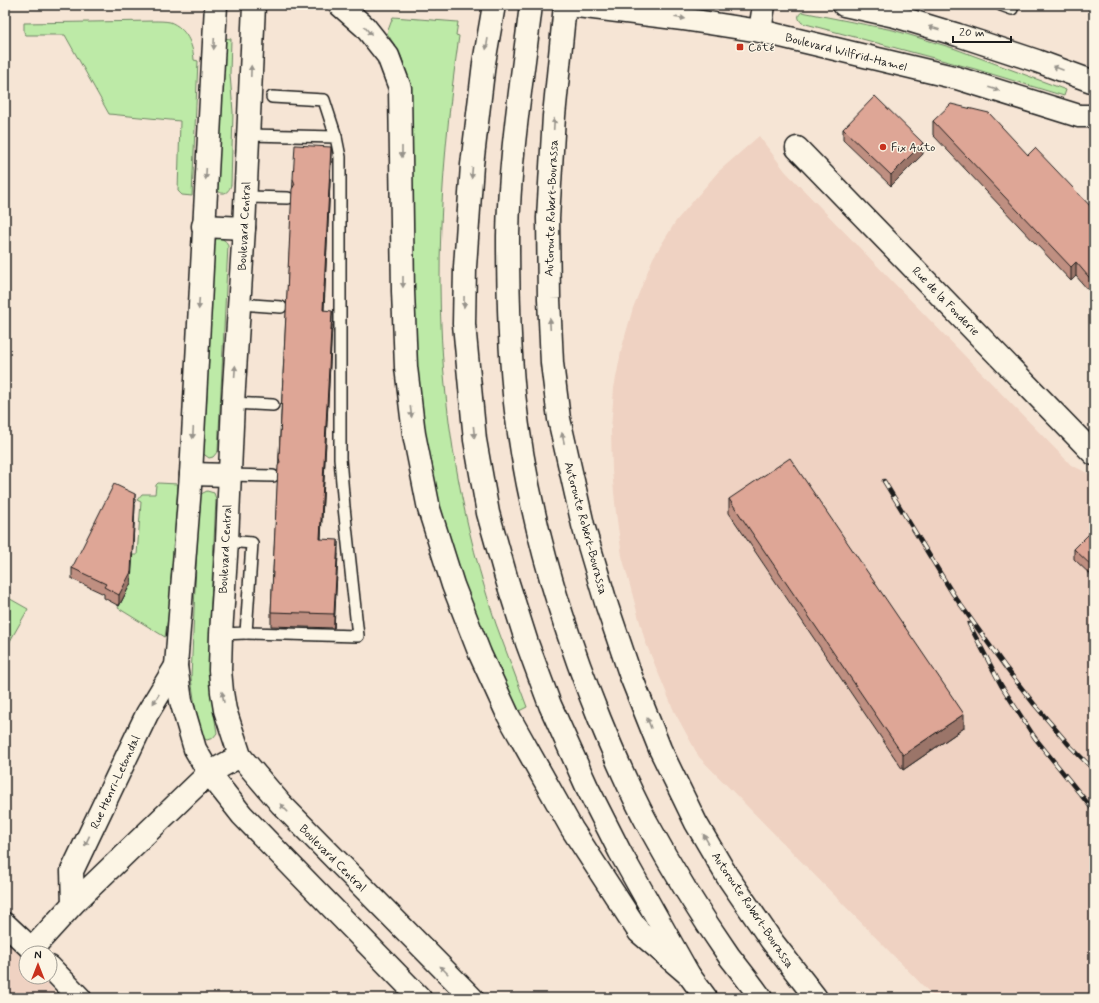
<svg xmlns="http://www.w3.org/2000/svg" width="1099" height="1003" font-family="Mynerve,sans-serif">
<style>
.built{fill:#efd2c2}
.green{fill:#bdeaa7;stroke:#6c8362}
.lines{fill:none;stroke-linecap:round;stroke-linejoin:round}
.service-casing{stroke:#1c1c1c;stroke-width:14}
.minor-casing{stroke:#1c1c1c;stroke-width:25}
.tertiary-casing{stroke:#1c1c1c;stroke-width:25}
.primary-casing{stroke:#1c1c1c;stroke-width:25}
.motorway-casing{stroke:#1c1c1c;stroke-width:25}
.service{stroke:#fcf5e5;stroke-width:11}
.minor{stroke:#fcf5e5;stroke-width:22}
.tertiary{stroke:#fcf5e5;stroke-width:22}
.primary{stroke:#fcf5e5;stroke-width:22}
.motorway{stroke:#fcf5e5;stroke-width:22}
.rail-casing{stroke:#1c1c1c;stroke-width:4.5}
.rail{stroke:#fcf5e5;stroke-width:3;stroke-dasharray:9;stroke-linecap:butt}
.wall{fill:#bf8f81;stroke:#1c1c1c}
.shaded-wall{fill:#9b7469;stroke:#1c1c1c}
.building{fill:#dea696;stroke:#1c1c1c}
.oneway{fill:#97938b}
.poi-dot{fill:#c8321e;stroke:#fcf5e5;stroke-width:1.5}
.labels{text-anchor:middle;stroke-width:3;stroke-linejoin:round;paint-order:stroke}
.poi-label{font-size:12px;fill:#1c1c1c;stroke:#fcf5e5;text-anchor:start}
.street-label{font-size:12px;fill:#1c1c1c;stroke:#fcf5e5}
</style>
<rect width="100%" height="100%" fill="#f6e5d5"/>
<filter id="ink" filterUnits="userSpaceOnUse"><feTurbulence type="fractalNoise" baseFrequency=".025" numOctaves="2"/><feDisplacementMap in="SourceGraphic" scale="8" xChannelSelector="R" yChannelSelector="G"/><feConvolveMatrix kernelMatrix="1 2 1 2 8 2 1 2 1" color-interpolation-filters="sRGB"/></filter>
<g filter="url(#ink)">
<g class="built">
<polygon points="759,136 785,171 1071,465 1094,476 1094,998 935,998 699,757 674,711 645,641 622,556 616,513 612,471 611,430 614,388 622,347 633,308 653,258 676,221 718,172"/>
<polygon points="5,931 26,960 26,977 41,977 61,998 5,998"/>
</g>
<g class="green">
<path d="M802,12L893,30L953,48L1066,90L1064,96L975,69L802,23C798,19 797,15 802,12Z"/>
<path d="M393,17L458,22L456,35L459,36C438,182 430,332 458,477C467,527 480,576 496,624C506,652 517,679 527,707L517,712L466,596L436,494L427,454L415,371L412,280L411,86L401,56L387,33Z"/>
<path d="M154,21C159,21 165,21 170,22C186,28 193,44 194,60L198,61L192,196L182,195L178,191L180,121L109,114L65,35H26L24,32V23Z"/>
<path d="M223,38L231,39L230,74L233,112L231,185C228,195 220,196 215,187Z"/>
<path d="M220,238C224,240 227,241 228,246L218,451L213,457L209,458L202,453L213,242L216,239Z"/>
<polygon points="158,483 178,484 171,599 165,637 118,608 131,583 132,555 137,555 141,502 137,500 142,494 155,494 156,485"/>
<polygon points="207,491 214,493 216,499 209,644 211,695 217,733 213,738 207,740 203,738 202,735 196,713 191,678 199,498 201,494"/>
<polygon points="5,596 28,609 5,650"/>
</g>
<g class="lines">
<defs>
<g id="service">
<polyline points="1001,5 1012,9"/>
<polyline points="272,97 324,100 336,137"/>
<polyline points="246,197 288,198"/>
<polyline points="239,304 281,307"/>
<polyline points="233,403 273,405"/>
<polyline points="229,475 273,476"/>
<polyline points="246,633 358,636 344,507 340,458 340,157 336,137 249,135"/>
<polyline points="221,634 246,633 252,543 227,541"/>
</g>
<g id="minor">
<polyline points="216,5 191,474 176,666 181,701 195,749 209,773 242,815 420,998"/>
<polyline points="254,5 244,228 233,403 227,541 221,634 220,670 222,692 225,710 240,756 281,804 472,998"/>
<polyline points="797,148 1094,454"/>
<polyline points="203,226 244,228"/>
<polyline points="191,474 229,475"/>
<polyline points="73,904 72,871 147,714 176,666"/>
<polyline points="5,924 36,953"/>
<polyline points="32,949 73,904 209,773 240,756"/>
<polyline points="50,967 80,998"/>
</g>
<polyline id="tertiary" points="760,31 764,5"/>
<g id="primary">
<polyline points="569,5 683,19 760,31 957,78 1079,116 1094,116"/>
<polyline points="844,5 895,16 958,35 1037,61 1094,82"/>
</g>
<g id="motorway">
<polyline points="340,5 365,27 388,56 400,88 403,291 406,367 414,434 429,509 453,585 480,654 508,715 572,829 639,932 689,975"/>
<polyline points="494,5 484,63 472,165 465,267 464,324 475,440 488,513 506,577 527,643 550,705 587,787 620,852 689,975 706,998"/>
<path d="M531,5C522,81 509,160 508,236C508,289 509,342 514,394C526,507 558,616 600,720C614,754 629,789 646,821C671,867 699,913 729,956C740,970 751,984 761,998"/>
<polyline points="565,5 554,116 548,218 549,299 552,363 559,419 583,525 607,606 630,674 660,749 696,823 727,876 771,940 816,998"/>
</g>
</defs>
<use href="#service" class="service-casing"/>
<use href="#minor" class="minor-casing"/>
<use href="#tertiary" class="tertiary-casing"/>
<use href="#primary" class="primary-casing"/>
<use href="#motorway" class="motorway-casing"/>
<use href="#service" class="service"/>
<use href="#minor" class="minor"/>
<use href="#tertiary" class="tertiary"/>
<use href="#primary" class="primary"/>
<use href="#motorway" class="motorway"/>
<defs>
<g id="rail">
<polyline points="884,481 953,594 1006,668 1034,704 1069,745 1094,770"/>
<polyline points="969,624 1001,685 1035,738 1094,811"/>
</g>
</defs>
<use href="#rail" class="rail-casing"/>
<use href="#rail" class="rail"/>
</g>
<g class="wall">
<polygon points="1080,5 1094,5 1094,10"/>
<polygon points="933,121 1028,155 1094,210 1094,297 1076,276 1071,281 933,135"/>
<polygon points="843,129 923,154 891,186 843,140"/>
<polygon points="331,161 324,310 332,325 321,539 338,554 334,628 271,626 271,612 293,179"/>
<polygon points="729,499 964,728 903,770 729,513"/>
<polygon points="135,505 131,583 119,606 104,598 104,594 72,579 72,568"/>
<polygon points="1094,529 1094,578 1074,559 1074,549"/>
</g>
<g class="shaded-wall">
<polygon points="923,143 923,154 891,186 891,175"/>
<polygon points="331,147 331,161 323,324 323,310"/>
<polygon points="1076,262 1076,276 1071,281 1071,267"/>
<polygon points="332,311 332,325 320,553 320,539"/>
<polygon points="135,494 135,505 131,583 119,606 119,595"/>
<polygon points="338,540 338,554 334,628 334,614"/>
<polygon points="964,714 964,728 903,770 903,755"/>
</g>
<g class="building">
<polygon points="875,96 923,143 891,175 843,129"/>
<polygon points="951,104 989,113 1028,155 1035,148 1094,210 1094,283 1076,262 1071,267 933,121"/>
<polygon points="295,145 331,147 323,310 332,311 320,539 338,540 334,614 271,612 278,466 280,462 279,458 292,189 295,184 293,179"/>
<polygon points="790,458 964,714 903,755 729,499"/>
<polygon points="114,484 135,494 131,572 119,595 104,587 106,584 72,568"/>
<polygon points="1094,529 1094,568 1074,549"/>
</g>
<defs><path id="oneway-solid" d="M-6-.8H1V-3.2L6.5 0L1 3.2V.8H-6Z"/></defs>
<g class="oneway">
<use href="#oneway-solid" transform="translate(680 18) rotate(8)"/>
<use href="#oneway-solid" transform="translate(934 28) rotate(-163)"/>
<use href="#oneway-solid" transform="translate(368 31) rotate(51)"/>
<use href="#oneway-solid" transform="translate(214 44) rotate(93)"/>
<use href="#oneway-solid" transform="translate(487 44) rotate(99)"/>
<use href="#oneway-solid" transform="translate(1058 68) rotate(-159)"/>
<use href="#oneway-solid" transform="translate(251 71) rotate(-88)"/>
<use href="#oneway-solid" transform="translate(994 89) rotate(17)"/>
<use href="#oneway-solid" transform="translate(554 124) rotate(-87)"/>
<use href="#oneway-solid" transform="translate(402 152) rotate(90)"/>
<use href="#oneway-solid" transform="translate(472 173) rotate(94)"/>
<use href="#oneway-solid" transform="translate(206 174) rotate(93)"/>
<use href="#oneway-solid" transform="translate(403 282) rotate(90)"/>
<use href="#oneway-solid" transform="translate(464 302) rotate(91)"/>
<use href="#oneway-solid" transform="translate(199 304) rotate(93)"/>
<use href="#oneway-solid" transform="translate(550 324) rotate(-93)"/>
<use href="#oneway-solid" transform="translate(235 371) rotate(-86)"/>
<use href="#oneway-solid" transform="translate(411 412) rotate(83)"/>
<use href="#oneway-solid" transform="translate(474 432) rotate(84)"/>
<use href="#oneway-solid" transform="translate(193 433) rotate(93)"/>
<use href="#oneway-solid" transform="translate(563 438) rotate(-102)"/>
<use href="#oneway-solid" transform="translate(223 697) rotate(-100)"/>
<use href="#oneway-solid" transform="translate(156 699) rotate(122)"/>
<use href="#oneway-solid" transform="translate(649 723) rotate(-111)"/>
<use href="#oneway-solid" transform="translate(284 808) rotate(-134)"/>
<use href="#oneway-solid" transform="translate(706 839) rotate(-120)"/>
<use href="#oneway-solid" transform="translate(87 841) rotate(115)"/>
<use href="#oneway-solid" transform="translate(444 970) rotate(-135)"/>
</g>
</g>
<g class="poi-dot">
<rect x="736" y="43" width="8" height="8" rx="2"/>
<circle cx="883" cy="147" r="4"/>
</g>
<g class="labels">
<g class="poi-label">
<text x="748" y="51">Côté</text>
<text x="891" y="151">Fix Auto</text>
</g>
<g class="street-label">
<text transform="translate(846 52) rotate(14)" y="4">Boulevard Wilfrid-Hamel</text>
<text transform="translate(551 208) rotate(-88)" y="4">Autoroute Robert-Bourassa</text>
<text transform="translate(244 226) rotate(-87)" y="4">Boulevard Central</text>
<text transform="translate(946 301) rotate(46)" y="4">Rue de la Fonderie</text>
<text transform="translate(586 528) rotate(75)" y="4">Autoroute Robert-Bourassa</text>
<text transform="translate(225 549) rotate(-87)" y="4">Boulevard Central</text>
<text transform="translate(115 782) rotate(-65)" y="4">Rue Henri-Letondal</text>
<text transform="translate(333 858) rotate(45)" y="4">Boulevard Central</text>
<text transform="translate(753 910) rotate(56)" y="4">Autoroute Robert-Bourassa</text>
</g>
</g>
<rect width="1099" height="1003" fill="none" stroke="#fcf5e5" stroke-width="20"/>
<rect x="10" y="10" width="1079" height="983" fill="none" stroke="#1c1c1c" stroke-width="1.5" filter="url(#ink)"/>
<g transform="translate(38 965)"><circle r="19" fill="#fcf5e5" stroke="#a29e95"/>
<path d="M0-3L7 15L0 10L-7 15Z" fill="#c8321e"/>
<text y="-6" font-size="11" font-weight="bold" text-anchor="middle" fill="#1c1c1c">N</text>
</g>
<path d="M953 36v6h58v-6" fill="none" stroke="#1c1c1c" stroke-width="2"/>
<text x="959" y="36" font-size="12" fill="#1c1c1c" stroke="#fcf5e5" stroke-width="3" paint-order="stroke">20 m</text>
</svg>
